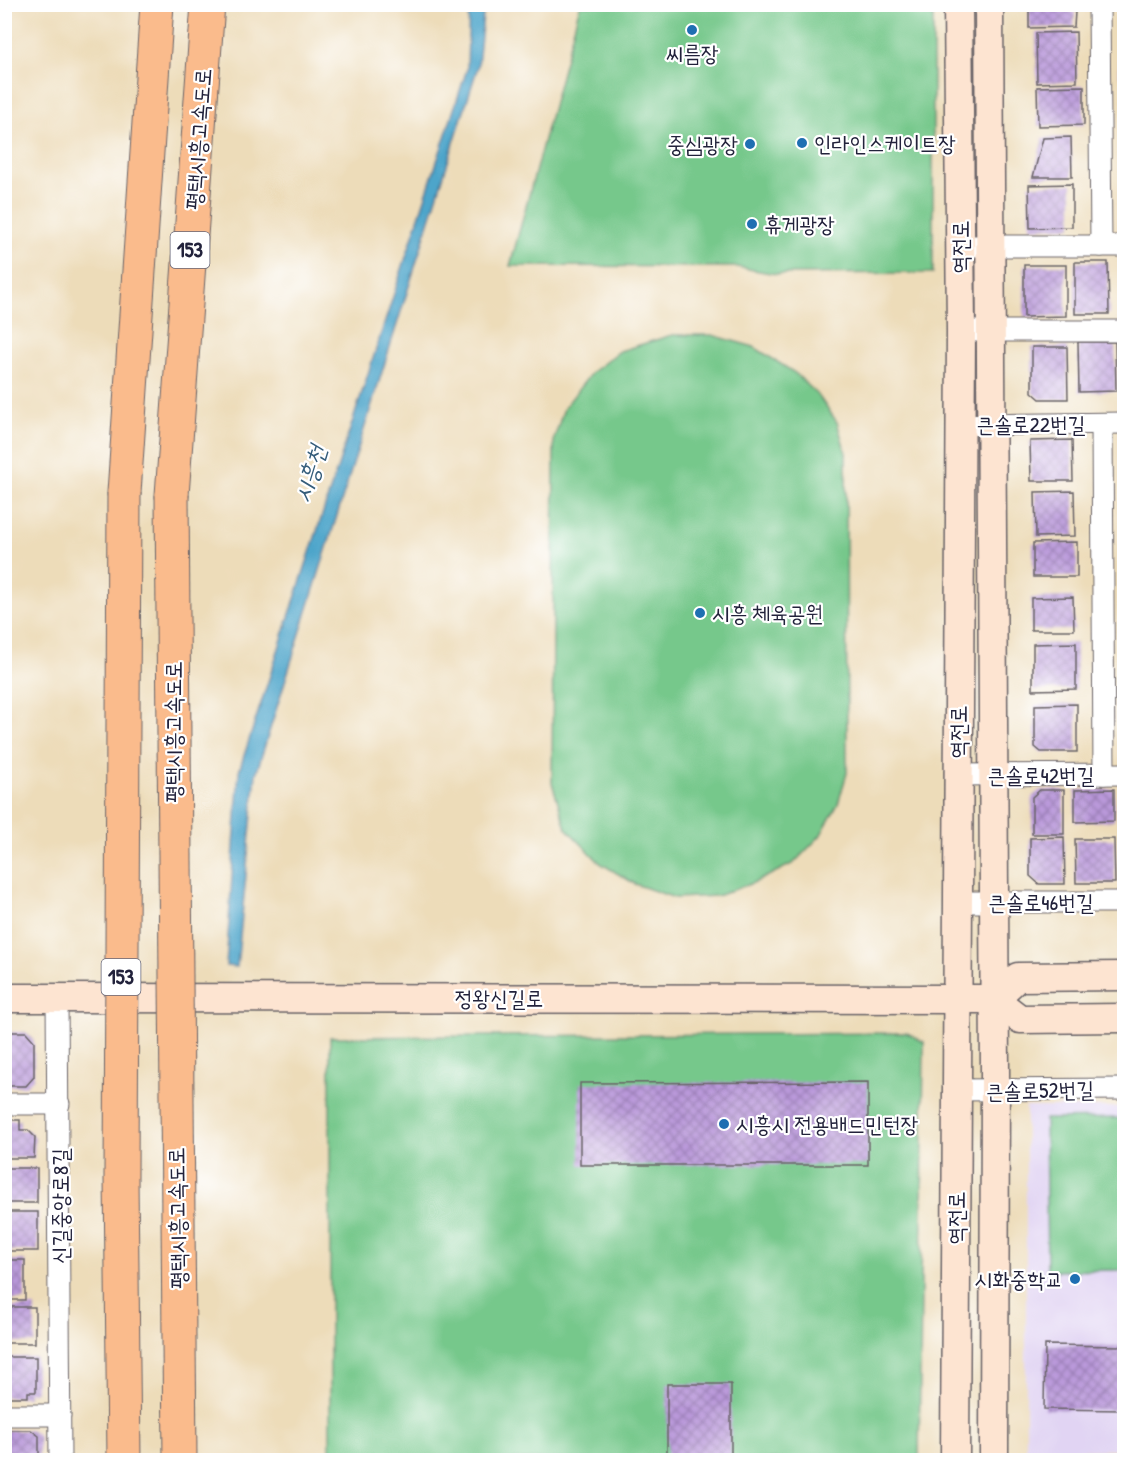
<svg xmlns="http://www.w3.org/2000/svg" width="1129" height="1465" font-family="'Patrick Hand','Poor Story',sans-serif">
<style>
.built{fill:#e1d4f3}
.park{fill:#76c88b;stroke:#4c7563;stroke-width:1.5}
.water{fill:#4da5ca;stroke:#386482;stroke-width:1.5}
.building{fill:url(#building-cross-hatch)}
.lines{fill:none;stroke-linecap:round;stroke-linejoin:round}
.street-casing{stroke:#696367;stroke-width:23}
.secondary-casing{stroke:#696367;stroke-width:31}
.highway-casing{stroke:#696367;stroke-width:35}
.street{stroke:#fff;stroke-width:21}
.secondary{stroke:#fde4d1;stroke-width:28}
.highway{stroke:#fabb8c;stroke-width:33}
.highway-bridge-casing{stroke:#696367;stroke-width:35;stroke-linecap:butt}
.highway-bridge{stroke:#fabb8c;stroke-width:33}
.poi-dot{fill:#1f6fb2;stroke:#fff;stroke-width:2}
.labels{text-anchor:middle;stroke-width:4.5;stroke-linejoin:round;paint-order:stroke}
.shield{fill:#fff;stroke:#646476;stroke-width:1.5}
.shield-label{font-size:21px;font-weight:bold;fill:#22223b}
.poi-label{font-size:22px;fill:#22223b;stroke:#fff;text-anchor:start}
.street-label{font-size:22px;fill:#22223b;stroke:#fff}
.water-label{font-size:24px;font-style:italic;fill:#355d7b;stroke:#fff}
</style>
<defs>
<pattern id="building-cross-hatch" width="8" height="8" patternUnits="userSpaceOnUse" patternTransform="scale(1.5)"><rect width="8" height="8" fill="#ba99da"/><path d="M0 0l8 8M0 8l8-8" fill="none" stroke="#977cb2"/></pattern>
</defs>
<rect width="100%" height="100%" fill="#fff"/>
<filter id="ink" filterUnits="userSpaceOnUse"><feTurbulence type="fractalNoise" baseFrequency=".0167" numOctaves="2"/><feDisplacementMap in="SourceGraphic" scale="12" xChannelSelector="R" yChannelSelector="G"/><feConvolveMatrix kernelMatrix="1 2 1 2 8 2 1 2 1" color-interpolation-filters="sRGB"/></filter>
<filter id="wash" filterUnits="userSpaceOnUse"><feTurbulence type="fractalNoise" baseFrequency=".008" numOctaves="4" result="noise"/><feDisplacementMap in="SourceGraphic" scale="24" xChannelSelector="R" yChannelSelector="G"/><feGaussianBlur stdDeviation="1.35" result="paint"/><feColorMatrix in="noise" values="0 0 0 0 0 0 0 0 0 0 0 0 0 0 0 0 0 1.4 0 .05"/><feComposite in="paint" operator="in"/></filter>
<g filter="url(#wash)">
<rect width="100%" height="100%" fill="#eddcb9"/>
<polygon class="built" points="1026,1107 1124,1107 1124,1450 1026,1451"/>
<g class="park">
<polygon points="580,5 933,5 933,273 776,274 737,267 510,266"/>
<polygon points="672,335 712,335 754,347 795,373 817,394 837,422 846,453 847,773 838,804 820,836 794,863 758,881 717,896 675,898 635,884 600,863 566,828 552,783 554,439 564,408 592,372 620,351"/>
<polygon points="907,1033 924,1042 919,1460 330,1460 330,1037"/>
<polygon points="1124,1118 1124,1270 1047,1271 1045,1119"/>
</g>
<polygon class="water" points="469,5 484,5 478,66 256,774 237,967 226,966 239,771 467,69"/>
<g id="blocks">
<g class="building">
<polygon points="1029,4 1071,4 1071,11 1075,12 1074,27 1029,28"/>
<rect x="1120" y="4" width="4" height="21"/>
<rect x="1119" y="31" width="5" height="45"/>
<polygon points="1076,32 1077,82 1037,83 1036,33"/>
<polygon points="1084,86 1084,125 1038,126 1037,87"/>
<polygon points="1071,137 1072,177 1033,177 1043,138"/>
<polygon points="1072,184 1072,227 1030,228 1029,185"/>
<polygon points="1075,262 1108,262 1109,314 1075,314"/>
<polygon points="1024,265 1066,265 1066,316 1024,317"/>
<polygon points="1078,342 1115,342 1116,391 1079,392"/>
<polygon points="1032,347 1067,347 1068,399 1040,399 1032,392"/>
<polygon points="1072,440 1073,481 1031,481 1030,441"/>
<polygon points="1074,491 1075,536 1036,537 1035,492"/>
<polygon points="1121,527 1124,527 1124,560 1122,560"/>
<polygon points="1077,542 1077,577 1033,577 1033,543"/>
<polygon points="1121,574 1124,574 1124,614 1122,614"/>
<polygon points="1073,597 1074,630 1031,630 1031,598"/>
<rect x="1122" y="620" width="2" height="32"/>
<polygon points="1076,643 1076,689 1033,690 1033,644"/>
<polygon points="1077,704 1077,752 1041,752 1035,747 1035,705"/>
<polygon points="1114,789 1114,821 1075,822 1075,790"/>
<polygon points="1040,790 1064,790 1064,834 1032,834 1032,797"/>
<polygon points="1064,837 1065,884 1039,884 1030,876 1030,838"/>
<polygon points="1075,839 1114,839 1115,883 1076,883"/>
<polygon points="4,1032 26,1032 34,1041 34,1077 26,1086 4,1086"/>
<polygon points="868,1082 868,1165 580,1165 580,1083"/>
<polygon points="5,1120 20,1120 20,1130 28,1130 35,1137 34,1158 5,1158"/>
<rect x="4" y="1168" width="33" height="35"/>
<rect x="4" y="1212" width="34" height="39"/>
<rect x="4" y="1260" width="21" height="40"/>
<rect x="4" y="1307" width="31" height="36"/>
<polygon points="1045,1345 1124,1346 1124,1410 1044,1409"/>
<polygon points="5,1357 36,1357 36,1392 28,1392 28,1397 5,1397"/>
<rect x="667" y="1384" width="64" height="76"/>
<polygon points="4,1430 31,1430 39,1436 39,1460 4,1460"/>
</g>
</g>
</g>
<g filter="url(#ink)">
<use href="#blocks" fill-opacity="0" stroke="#696367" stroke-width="1.5"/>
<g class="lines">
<defs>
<g id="street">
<polyline points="1099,4 1101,246"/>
<polyline points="960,246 1124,246"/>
<polyline points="961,331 1124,331"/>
<polyline points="1102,424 1104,774"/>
<polyline points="978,425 1124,423"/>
<polyline points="958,775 1124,774"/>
<polyline points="957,902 1124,902"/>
<polyline points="57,997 60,1460"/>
<polyline points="956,1090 1124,1089"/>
<polyline points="4,1104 59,1104"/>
<polyline points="4,1415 60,1415"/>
</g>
<g id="secondary">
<polyline points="989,4 995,1072 994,1460"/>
<polyline points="4,998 994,999 1020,1019 1124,1018"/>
<polyline points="994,999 1018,977 1124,976"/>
<polyline points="955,1460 961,331 958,4"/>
</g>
<g id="highway">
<polyline points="124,493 157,4"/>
<polyline points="172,495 208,4"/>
</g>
</defs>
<use href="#street" class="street-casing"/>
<use href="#secondary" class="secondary-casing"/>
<use href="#highway" class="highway-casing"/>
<use href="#street" class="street"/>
<use href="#secondary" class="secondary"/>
<use href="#highway" class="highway"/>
<defs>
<g id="highway-bridge">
<polyline points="124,493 121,1177 124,1460"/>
<polyline points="172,495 180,1460"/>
</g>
</defs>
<use href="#highway-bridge" class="highway-bridge-casing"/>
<use href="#highway-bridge" class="highway-bridge"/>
</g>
</g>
<g class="poi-dot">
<circle cx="692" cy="30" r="6"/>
<circle cx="802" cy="143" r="6"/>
<circle cx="750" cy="144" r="6"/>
<circle cx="752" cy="224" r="6"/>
<circle cx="700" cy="613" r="6"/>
<circle cx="724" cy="1124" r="6"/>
<circle cx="1075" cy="1279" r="6"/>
</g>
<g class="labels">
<g class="shield">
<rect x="170.5" y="232" width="39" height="36" rx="4.5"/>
<rect x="101.5" y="959" width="39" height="36" rx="4.5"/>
</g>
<g class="shield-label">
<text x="190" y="257">153</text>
<text x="121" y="984">153</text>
</g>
<g class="poi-label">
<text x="692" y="61" text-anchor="middle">씨름장</text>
<text x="814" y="151">인라인스케이트장</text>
<text x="738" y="152" text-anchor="end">중심광장</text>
<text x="764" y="232">휴게광장</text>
<text x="712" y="621">시흥 체육공원</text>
<text x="736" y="1132">시흥시 전용배드민턴장</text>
<text x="1063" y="1287" text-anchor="end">시화중학교</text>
</g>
<g class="street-label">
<text transform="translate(198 139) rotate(-86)" y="8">평택시흥고속도로</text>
<text transform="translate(960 247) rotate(-90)" y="8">역전로</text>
<text x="1031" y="432">큰솔로22번길</text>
<text transform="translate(173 732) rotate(-90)" y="8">평택시흥고속도로</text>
<text transform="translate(958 732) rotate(-90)" y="8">역전로</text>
<text x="1041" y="783">큰솔로42번길</text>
<text x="1041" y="910">큰솔로46번길</text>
<text x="499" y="1006">정왕신길로</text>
<text transform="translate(1040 1090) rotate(-1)" y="8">큰솔로52번길</text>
<text transform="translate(60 1206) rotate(-90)" y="8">신길중앙로8길</text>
<text transform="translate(177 1218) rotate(-91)" y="8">평택시흥고속도로</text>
<text transform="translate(956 1218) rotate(-90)" y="8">역전로</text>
</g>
<g class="water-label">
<text transform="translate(310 474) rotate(-73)" y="8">시흥천</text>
</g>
</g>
<rect width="1129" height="1465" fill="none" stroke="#fff" stroke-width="24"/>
</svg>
